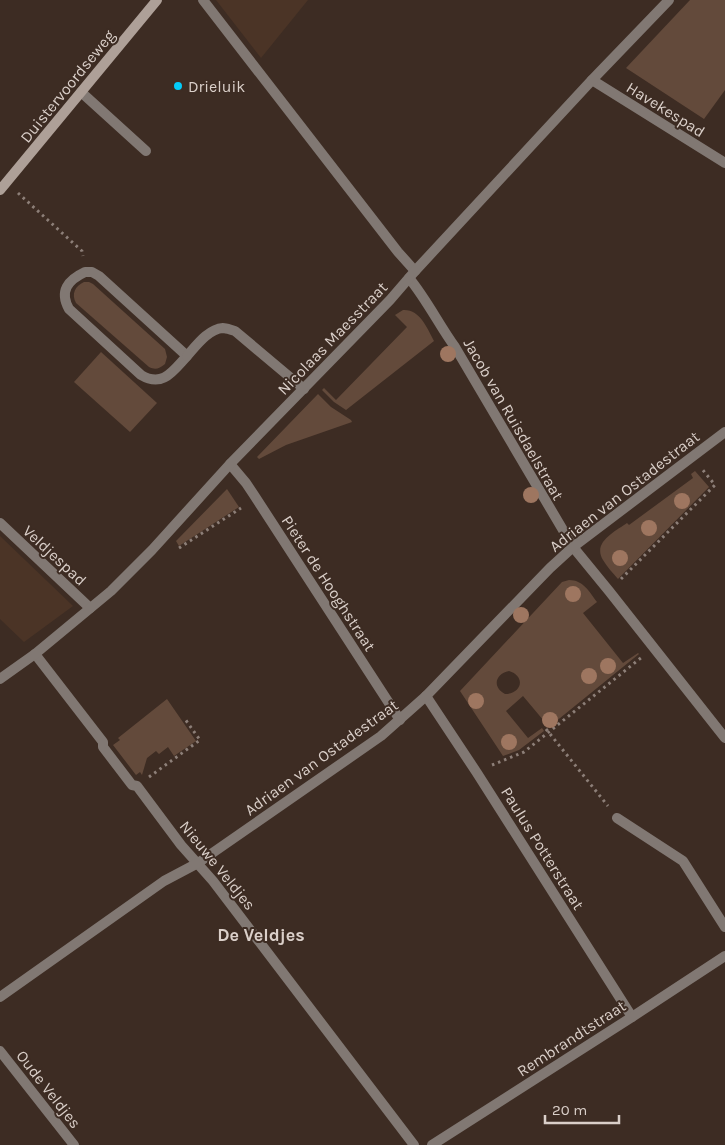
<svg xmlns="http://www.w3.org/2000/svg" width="725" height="1145" font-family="Karla,sans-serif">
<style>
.built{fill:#4b3426}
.green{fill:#634a3b;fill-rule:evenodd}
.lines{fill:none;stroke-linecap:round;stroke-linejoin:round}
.path{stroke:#8d7f78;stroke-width:3;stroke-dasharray:2.5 4;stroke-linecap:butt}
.lane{stroke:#817873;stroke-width:10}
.street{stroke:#817873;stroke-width:10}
.secondary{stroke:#aea098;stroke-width:10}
.tree{fill:#9e7660}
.poi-dot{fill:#03cbf9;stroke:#3d2c23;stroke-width:2}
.labels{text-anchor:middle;stroke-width:4;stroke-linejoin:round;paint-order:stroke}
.street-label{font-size:16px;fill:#dacfc9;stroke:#3d2c23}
.poi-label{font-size:16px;fill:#dacfc9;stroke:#3d2c23;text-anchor:start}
.neighbourhood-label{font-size:18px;font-weight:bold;fill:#dacfc9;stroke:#3d2c23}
</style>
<rect width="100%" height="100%" fill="#3d2c23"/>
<g class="built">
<polygon points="216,0 308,0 261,58"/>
<polygon points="0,536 73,606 24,642 0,619"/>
</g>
<g class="green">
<polygon points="690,0 725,0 725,90 704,119 626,68"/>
<path d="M84,282H89L93,284L165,349L167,357L165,364C159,369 155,370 149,367L76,303C71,294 75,286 84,282Z"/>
<path d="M403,310C420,309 427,328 434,341L346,410L334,402L322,390L324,388L336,400L407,327L395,315Z"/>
<polygon points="101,352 157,403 130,432 74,382"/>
<polygon points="318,394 331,407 351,420 352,422 286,445 259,459 257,457"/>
<path d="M695,471L709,487L618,579C613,573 607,567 603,560C592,542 616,531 627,523L629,525L693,478L691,474Z"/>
<polygon points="227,489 239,507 179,546 176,541"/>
<path d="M569,580C583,580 589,591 597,602L583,613L623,663L638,653L639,654L549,727L523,696L506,711L528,738L542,728L544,731L519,750L503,756L460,691L562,582ZM509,671C526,676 522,694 505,694C492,687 495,674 509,671Z"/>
<polygon points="167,699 196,741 174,756 168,747 159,754 156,751 147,758 142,775 140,772 136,775 113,745 120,740 118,738"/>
</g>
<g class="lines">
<g class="path">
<polyline points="18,193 82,251 83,256"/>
<polyline points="179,548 241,508"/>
<polyline points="621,579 715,485 702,469"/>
<polyline points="546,729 608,806"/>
<polyline points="492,765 524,752 642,657"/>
<polyline points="149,777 200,740 185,719"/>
</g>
<g class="lane">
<polyline points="81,92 146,151"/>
<polyline points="0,523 90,608"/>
<polyline points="617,818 683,861 725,927"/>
</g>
<g class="street">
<polyline points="203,0 398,252 415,271"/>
<polyline points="592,80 725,163"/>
<path d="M85,272H92L99,276L187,356C173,371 163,388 141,375L69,309C59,291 68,280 85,272Z"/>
<path d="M409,278C427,300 439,325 455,347L573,547L609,591L725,738"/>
<path d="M187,356C196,346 208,329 223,328C226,328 231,330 235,331L304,389"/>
<polyline points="230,464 246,483 254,495 400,720"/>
<polyline points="35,654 103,742 103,747 132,785 137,786 181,845 213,881 414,1145"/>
<polyline points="0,679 35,654 111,591 152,550 230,464 390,300 415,271 592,80 669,0"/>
<polyline points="426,696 477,773 632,1017"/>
<polyline points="0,997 164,881 198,863 381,736 426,696 550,568 573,547 725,432"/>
<polyline points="0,1051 74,1145"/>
<polyline points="432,1145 632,1017 725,956"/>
</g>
<polyline class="secondary" points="0,190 157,0"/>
</g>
<g class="tree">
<circle cx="448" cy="354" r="8"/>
<circle cx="531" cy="495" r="8"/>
<circle cx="682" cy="501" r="8"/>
<circle cx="649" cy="528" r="8"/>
<circle cx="620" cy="558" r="8"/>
<circle cx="573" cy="594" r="8"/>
<circle cx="521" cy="615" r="8"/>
<circle cx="608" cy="666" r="8"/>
<circle cx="589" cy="676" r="8"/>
<circle cx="476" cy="701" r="8"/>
<circle cx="550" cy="720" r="8"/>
<circle cx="509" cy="742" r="8"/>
</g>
<circle class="poi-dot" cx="178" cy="86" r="5"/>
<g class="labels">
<g class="street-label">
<text transform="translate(67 86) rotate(-51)" y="6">Duistervoordseweg</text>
<text transform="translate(666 109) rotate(32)" y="6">Havekespad</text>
<text transform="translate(332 338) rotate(-46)" y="6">Nicolaas Maesstraat</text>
<text transform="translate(514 419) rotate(60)" y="6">Jacob van Ruisdaelstraat</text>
<text transform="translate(624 491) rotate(-38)" y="6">Adriaen van Ostadestraat</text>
<text transform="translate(55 555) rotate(43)" y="6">Veldjespad</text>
<text transform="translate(329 583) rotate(57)" y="6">Pieter de Hooghstraat</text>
<text transform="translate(321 757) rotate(-36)" y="6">Adriaen van Ostadestraat</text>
<text transform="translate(543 848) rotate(58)" y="6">Paulus Potterstraat</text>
<text transform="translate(218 865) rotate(51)" y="6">Nieuwe Veldjes</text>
<text transform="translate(571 1038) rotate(-33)" y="6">Rembrandtstraat</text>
<text transform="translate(49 1089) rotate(52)" y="6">Oude Veldjes</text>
</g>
<g class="poi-label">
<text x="188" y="92">Drieluik</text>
</g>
<g class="neighbourhood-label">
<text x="261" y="941">De Veldjes</text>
</g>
</g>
<path d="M545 1115v8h74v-8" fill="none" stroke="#dacfc9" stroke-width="2.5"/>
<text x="552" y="1115" font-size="15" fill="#dacfc9" stroke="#3d2c23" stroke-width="4" paint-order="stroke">20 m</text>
</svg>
